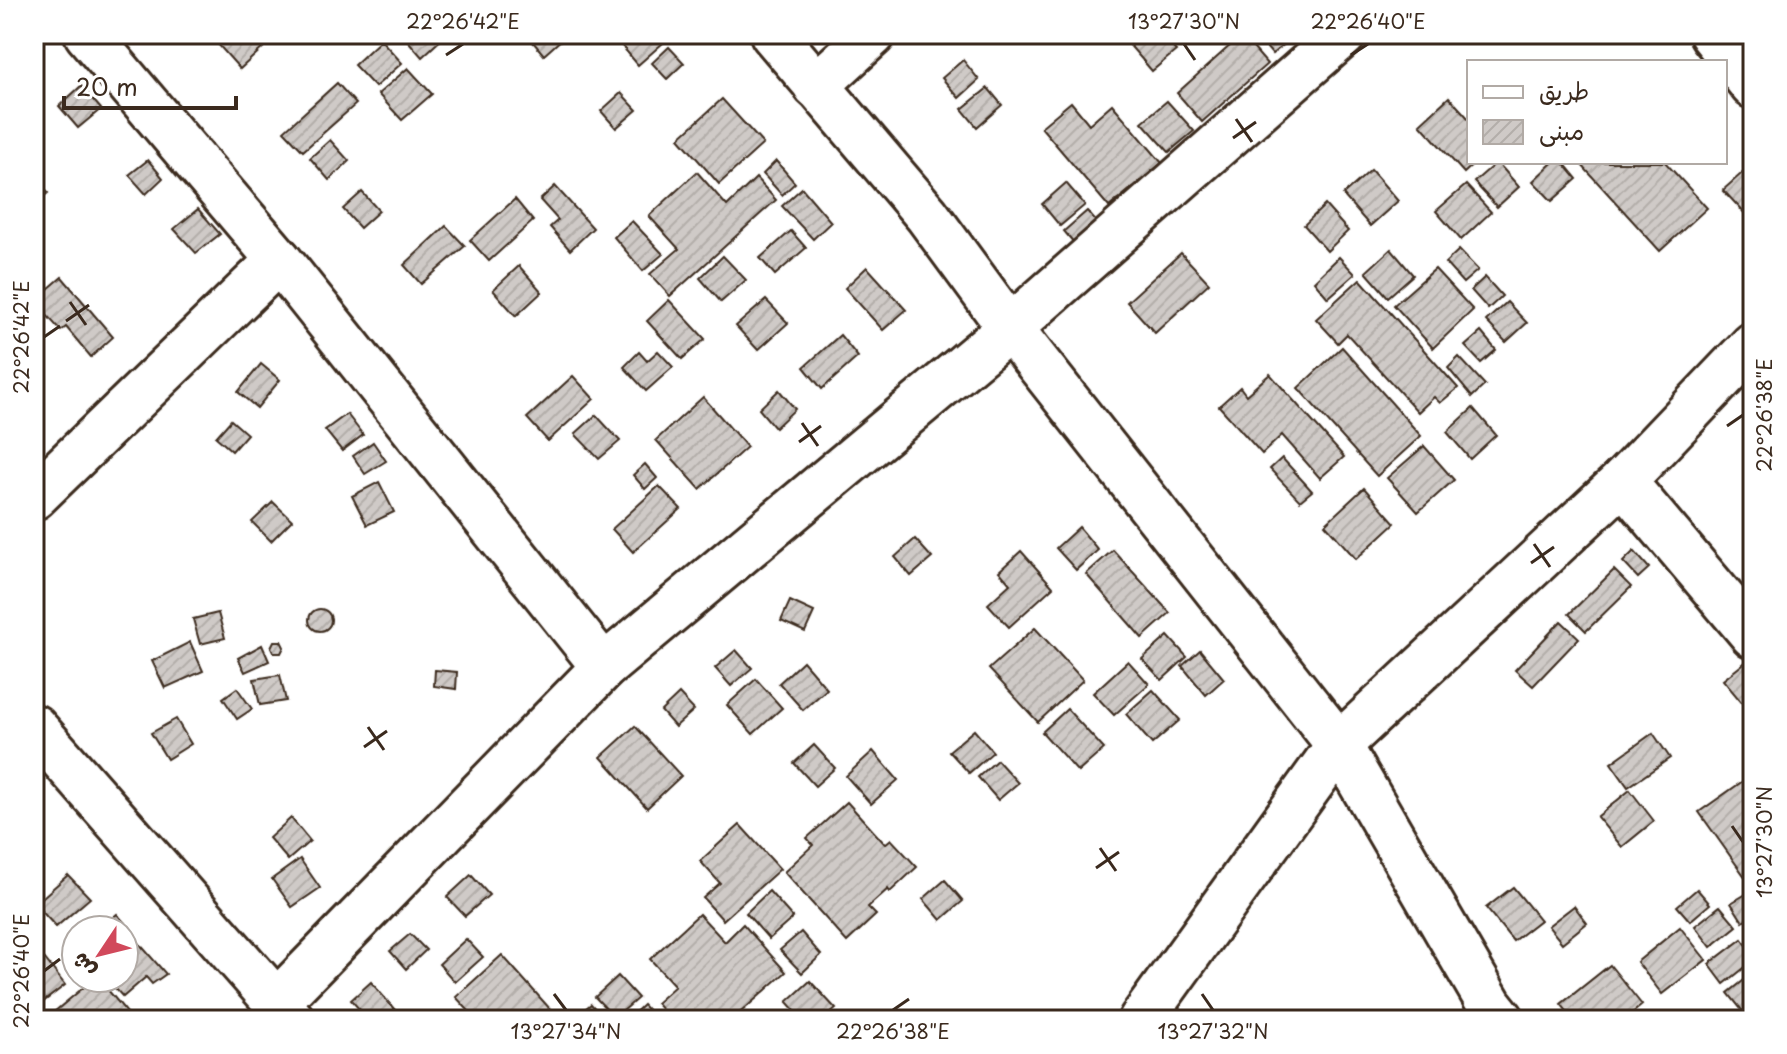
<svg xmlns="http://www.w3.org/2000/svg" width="1787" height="1054" font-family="'Playpen Sans','Playpen Sans Arabic',sans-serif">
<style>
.building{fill:url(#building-hatch);stroke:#3b2a1e;stroke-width:2}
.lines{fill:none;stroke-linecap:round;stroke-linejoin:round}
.minor-casing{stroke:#3b2a1e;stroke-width:50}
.minor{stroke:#fff;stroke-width:44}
.ticks{fill:none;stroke:#3b2a1e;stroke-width:3}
.neatline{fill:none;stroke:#3b2a1e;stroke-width:3}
.ticks-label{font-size:20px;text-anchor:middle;fill:#3b2a1e}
</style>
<defs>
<pattern id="building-hatch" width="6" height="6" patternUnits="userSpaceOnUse" patternTransform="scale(2)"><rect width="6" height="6" fill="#cfcac7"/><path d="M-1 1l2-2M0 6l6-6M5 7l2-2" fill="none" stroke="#b3aeaa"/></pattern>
</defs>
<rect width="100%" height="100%" fill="#fff"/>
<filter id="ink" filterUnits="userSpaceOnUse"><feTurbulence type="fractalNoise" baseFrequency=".0125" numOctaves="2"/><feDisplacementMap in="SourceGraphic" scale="16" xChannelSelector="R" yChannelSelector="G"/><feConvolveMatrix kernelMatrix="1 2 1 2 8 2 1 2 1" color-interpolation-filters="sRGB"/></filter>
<g filter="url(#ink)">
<g class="building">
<polygon points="209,34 278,34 240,69"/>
<polygon points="402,34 443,34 445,36 422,57"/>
<polygon points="530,34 558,34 562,39 544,55 528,36"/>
<polygon points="635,34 654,34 663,43 638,65 622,46"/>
<polygon points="1120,34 1161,34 1176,51 1152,71"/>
<polygon points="1255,34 1287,34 1291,39 1272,54"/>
<polygon points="1242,35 1267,64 1202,122 1177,93"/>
<polygon points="381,40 402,63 375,87 354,65"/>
<polygon points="669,47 684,63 667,79 652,63"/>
<polygon points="963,60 979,80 959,98 942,78"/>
<polygon points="408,68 432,94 402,120 378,94"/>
<polygon points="337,83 356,104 303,151 284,131"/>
<polygon points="81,86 101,109 78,128 59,106"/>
<polygon points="988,88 1002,105 977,127 962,109"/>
<polygon points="621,93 637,110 616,128 601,111"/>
<polygon points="1449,97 1469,119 1469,162 1476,162 1464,173 1420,124"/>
<polygon points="722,99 763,144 719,184 679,138"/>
<polygon points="1167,101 1194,131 1169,152 1142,122"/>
<polygon points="1071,102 1089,124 1112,104 1162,163 1109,207 1041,127"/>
<polygon points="330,140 349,161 329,180 310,158"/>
<polygon points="148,160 163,178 146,194 129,175"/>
<polygon points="776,161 795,183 782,195 763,174"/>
<polygon points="1497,162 1519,187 1497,207 1474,182"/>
<polygon points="1553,162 1563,162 1577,179 1552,201 1533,181"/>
<polygon points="1579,162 1665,162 1707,208 1660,251"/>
<polygon points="1750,166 1753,169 1753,214 1749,218 1723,190"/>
<polygon points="1371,170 1398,201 1370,226 1343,195"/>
<polygon points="697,172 727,206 756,178 776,200 670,296 650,274 679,249 649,216"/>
<polygon points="34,176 48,193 34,205"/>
<polygon points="1066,183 1085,205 1060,226 1042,204"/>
<polygon points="1466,185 1491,212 1461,240 1436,211"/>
<polygon points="555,186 593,228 570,250 550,227 558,220 540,200"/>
<polygon points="802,188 831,222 813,239 782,206"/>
<polygon points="362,192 379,211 360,228 343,209"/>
<polygon points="515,199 533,221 489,261 470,240"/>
<polygon points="1325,205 1348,231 1327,251 1304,225"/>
<polygon points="198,209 220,234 196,253 174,229"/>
<polygon points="1087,211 1098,224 1075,244 1064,231"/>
<polygon points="632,221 663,254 643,271 614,237"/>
<polygon points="446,226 465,246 421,284 404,265"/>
<polygon points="791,231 806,248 775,275 760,258"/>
<polygon points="1391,249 1413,275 1388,297 1366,272"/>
<polygon points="1459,250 1478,270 1463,283 1445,263"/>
<polygon points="1181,253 1209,283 1155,333 1127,302"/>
<polygon points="723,256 746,280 721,302 700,278"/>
<polygon points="1339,257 1355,274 1328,298 1314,281"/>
<polygon points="519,266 542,292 516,316 493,290"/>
<polygon points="867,267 906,310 883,330 845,288"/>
<polygon points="1435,269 1473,310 1433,348 1394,305"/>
<polygon points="62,277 113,337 91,357 66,327 61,331 34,301"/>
<polygon points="1485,277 1502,296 1488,309 1471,290"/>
<polygon points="1360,279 1458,388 1440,403 1434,397 1418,412 1347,334 1338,343 1316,319"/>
<polygon points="669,300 705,339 682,359 647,321"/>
<polygon points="766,300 788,323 758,350 736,326"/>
<polygon points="1507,302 1527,323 1506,342 1486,321"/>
<polygon points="1481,332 1496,350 1481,363 1465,346"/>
<polygon points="840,335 858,357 822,389 804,367"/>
<polygon points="1342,347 1421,436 1377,476 1298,388"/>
<polygon points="658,351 673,367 646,391 624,367 639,352 647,361"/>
<polygon points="1459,357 1485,385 1472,397 1448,368"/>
<polygon points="261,364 280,380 257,408 238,392"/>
<polygon points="1270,374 1344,457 1320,478 1282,435 1262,454 1219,406 1240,387 1246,395"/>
<polygon points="573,376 594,399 548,441 527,418"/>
<polygon points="779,390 795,409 775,428 759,409"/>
<polygon points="703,397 747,447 700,489 656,440"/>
<polygon points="1473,408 1496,435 1470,459 1447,432"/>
<polygon points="347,414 363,435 342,451 325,430"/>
<polygon points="596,415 620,441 599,459 575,434"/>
<polygon points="231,420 247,434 232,451 216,437"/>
<polygon points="373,442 386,461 365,474 353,456"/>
<polygon points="1424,446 1454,480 1418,512 1387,478"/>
<polygon points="1282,458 1312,491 1300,501 1270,469"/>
<polygon points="645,464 657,478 645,489 633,475"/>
<polygon points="379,482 394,512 367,525 352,496"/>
<polygon points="659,486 681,509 633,552 612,529"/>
<polygon points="1364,488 1395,523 1356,559 1325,524"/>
<polygon points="273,502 292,520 271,541 252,522"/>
<polygon points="1079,527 1098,550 1076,570 1056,548"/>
<polygon points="915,539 932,558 911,576 895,557"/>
<polygon points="1113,550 1170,613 1142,638 1086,574"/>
<polygon points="1021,551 1053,587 1009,627 988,604 1010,584 999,571"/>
<polygon points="1634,551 1649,568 1638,578 1623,562"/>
<polygon points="1614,570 1631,587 1586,631 1569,614"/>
<polygon points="790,601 814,612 805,632 781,621"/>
<circle cx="320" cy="620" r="11"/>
<polygon points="218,613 225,638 200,644 193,619"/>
<polygon points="1561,621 1579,638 1533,686 1515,670"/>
<polygon points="1035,628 1083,680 1038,722 989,669"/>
<polygon points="1168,636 1187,657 1162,680 1142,659"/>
<polygon points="274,641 281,641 284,647 281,653 274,653 271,647"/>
<polygon points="190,642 203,671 165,688 152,661"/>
<polygon points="262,645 269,661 245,672 238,658"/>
<polygon points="736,650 752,668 731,686 715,668"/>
<polygon points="1200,650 1224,679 1206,695 1182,666"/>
<polygon points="1748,660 1753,665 1753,716 1723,680"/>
<polygon points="803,661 827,689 803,710 779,683"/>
<polygon points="1128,661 1149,684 1114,715 1093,693"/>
<polygon points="435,670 457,672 456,689 434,686"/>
<polygon points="280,675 286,701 260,705 254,679"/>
<polygon points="756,679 782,708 753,734 727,705"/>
<polygon points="237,688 252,709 237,719 223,698"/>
<polygon points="1153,690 1180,720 1152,744 1126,714"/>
<polygon points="679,694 694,710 675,727 661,711"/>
<polygon points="1067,709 1104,749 1078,772 1042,732"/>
<polygon points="176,719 191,744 167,759 151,733"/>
<polygon points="635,726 681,776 647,808 601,757"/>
<polygon points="974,730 993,752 969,773 949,751"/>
<polygon points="1653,733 1670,758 1628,787 1611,763"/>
<polygon points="814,745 835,768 815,786 794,763"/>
<polygon points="873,751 898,780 871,804 846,776"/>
<polygon points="997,760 1018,783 998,800 978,777"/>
<polygon points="1753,774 1753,888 1699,812"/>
<polygon points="1630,790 1654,821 1622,847 1597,817"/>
<polygon points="847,802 885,844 891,839 917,867 890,892 888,889 868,907 876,915 847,942 784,872 813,845 807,838"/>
<polygon points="291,818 310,841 288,860 269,838"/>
<polygon points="740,825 780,869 723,920 703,898 720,883 700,861"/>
<polygon points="300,859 320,888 292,907 272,879"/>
<polygon points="68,875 90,898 56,927 35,904"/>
<polygon points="471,875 489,895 465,916 447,897"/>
<polygon points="945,880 963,901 941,920 923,899"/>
<polygon points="1513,887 1540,920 1513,941 1486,908"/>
<polygon points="1697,889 1710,904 1690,921 1677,906"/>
<polygon points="769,891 793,918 769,939 746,913"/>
<polygon points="1746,894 1753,905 1753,915 1743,922 1731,903"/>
<polygon points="1574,906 1587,923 1562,943 1548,926"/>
<polygon points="1720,906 1737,926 1711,947 1695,926"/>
<polygon points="117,914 135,935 124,945 124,930 99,929"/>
<polygon points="699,914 725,942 743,924 786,972 732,1020 671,1020 656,1003 675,986 650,959"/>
<polygon points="1680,927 1706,960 1662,994 1637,962"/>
<polygon points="801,932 821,955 802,973 780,950"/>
<polygon points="410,934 426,950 406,969 390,951"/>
<polygon points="466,939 483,957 455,982 439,964"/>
<polygon points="1742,939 1753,953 1753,961 1724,984 1709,964"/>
<polygon points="138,942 166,974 152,984 146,977 123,997 106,978 124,978 124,954"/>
<polygon points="502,955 559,1019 558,1020 477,1020 456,997"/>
<polygon points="45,959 65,985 38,1006 34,1001 34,968"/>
<polygon points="1610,965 1642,1005 1624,1020 1574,1020 1561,1004"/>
<polygon points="1753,973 1753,1008 1745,1014 1728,993"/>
<polygon points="618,976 638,998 615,1018 595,997"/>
<polygon points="95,978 98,978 133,1020 50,1020 48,1017"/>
<polygon points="810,981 836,1009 823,1020 803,1020 787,1002"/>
<polygon points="371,982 395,1010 383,1020 369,1020 351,1000"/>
<polygon points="591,1004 605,1020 573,1020 573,1019"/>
<polygon points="643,1005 657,1020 627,1020"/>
</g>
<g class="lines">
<defs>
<g id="minor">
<polyline points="87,34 279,260 604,667"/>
<polyline points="773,34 927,215 1010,328 1339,745 1490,1005 1502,1020"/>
<polyline points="1712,34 1753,86"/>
<polyline points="816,86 873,34"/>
<polyline points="1623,481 1753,635"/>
<polyline points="34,497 279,260"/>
<polyline points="34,727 292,1020"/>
<polyline points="277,1002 604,667 1010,328 1344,34"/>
<polyline points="1141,1020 1339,745 1623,481 1753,345"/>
</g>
</defs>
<use href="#minor" class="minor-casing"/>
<use href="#minor" class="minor"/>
</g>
</g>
<path class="ticks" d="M1184,44L1195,60M446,55L463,44M1351,55L1368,44M1236,119L1252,142M1233,138L1256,122M70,302L86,325M66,321L89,305M44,337L60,326M802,423L818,446M1727,426L1743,415M799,442L821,426M1534,544L1550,567M1531,563L1554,547M368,727L384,750M364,747L387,731M1732,826L1743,842M1100,848L1116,871M1096,868L1119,852M44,971L60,959M554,994L566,1010M1202,994L1213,1010M893,1010L909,999"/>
<rect width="1787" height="1054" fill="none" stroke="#fff" stroke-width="88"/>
<rect x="1467" y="60" width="260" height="104" fill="#ffffff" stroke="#b1aaa5" stroke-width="2"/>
<rect x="1483" y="86" width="40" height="12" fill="#ffffff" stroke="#b1aaa5" stroke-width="2"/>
<text x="1539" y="100" font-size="24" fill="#3b2a1e">طريق</text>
<rect x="1483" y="120" width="40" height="24" fill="url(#building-hatch)" stroke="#b1aaa5" stroke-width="2"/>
<text x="1539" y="140" font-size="24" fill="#3b2a1e">مبنى</text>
<g transform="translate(100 954) rotate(235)"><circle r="38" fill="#ffffff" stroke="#b1aaa5" stroke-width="2"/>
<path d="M0-6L14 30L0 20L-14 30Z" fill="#d1495b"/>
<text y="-12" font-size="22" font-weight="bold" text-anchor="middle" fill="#3b2a1e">ش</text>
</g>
<path d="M64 96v12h172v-12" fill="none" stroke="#3b2a1e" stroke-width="4"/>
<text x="76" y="96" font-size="24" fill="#3b2a1e" stroke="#ffffff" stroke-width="6" paint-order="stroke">20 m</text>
<rect x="44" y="44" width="1699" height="966" class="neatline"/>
<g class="ticks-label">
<text x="463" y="29">22°26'42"E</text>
<text x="1184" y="29">13°27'30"N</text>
<text x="1368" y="29">22°26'40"E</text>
<text transform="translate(22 337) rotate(-90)" y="7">22°26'42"E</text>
<text transform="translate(1765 415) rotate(-90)" y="7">22°26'38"E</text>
<text transform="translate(1765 842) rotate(-90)" y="7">13°27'30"N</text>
<text transform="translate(22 971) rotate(-90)" y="7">22°26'40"E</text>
<text x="566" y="1039">13°27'34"N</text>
<text x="893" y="1039">22°26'38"E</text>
<text x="1213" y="1039">13°27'32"N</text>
</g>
</svg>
